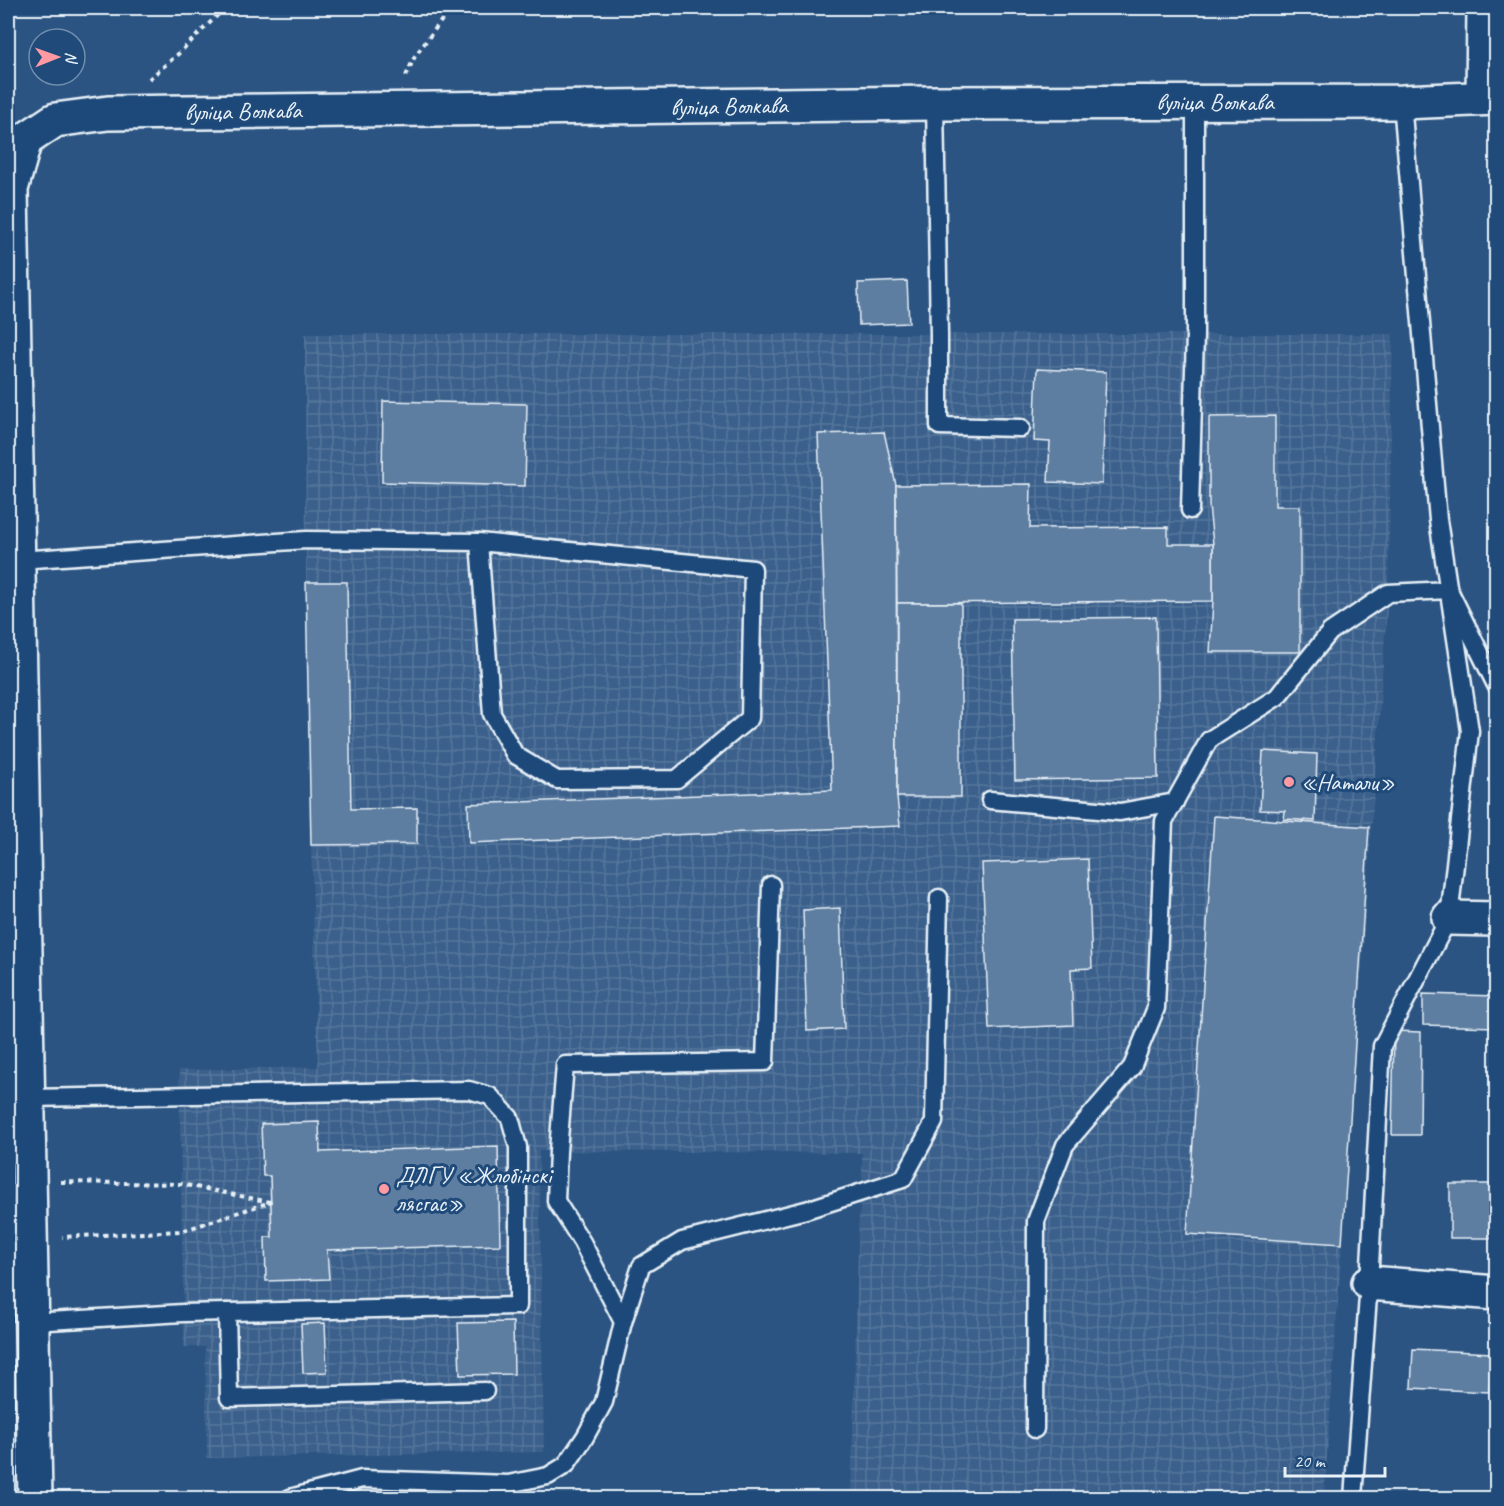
<svg xmlns="http://www.w3.org/2000/svg" width="1504" height="1506" font-family="Caveat,sans-serif">
<style>
.industrial{fill:url(#industrial-grid)}
.building{fill:#5d7da1;stroke:#e8f1f8;stroke-width:1.5}
.lines{fill:none;stroke-linecap:round;stroke-linejoin:round}
.lane-casing{stroke:#e8f1f8;stroke-width:21}
.street-casing{stroke:#e8f1f8;stroke-width:38}
.secondary-casing{stroke:#e8f1f8;stroke-width:38}
.path{stroke:#e8f1f8;stroke-width:4;stroke-dasharray:4.5 4.5;stroke-linecap:butt}
.lane{stroke:#1f4a7a;stroke-width:16}
.street{stroke:#1f4a7a;stroke-width:33}
.secondary{stroke:#1f4a7a;stroke-width:33}
.poi-dot{fill:#ff9aa2;stroke:#1f4a7a;stroke-width:2}
.labels{text-anchor:middle;stroke-width:6;stroke-linejoin:round;paint-order:stroke}
.street-label{font-size:24px;fill:#e8f1f8;stroke:#1f4a7a}
.poi-label{font-size:24px;fill:#e8f1f8;stroke:#1f4a7a;text-anchor:start}
</style>
<defs>
<pattern id="industrial-grid" width="8" height="8" patternUnits="userSpaceOnUse" patternTransform="scale(1.5)"><rect width="8" height="8" fill="#3a608b"/><path d="M0 4h8M4 0v8" fill="none" stroke="#56779c"/></pattern>
</defs>
<rect width="100%" height="100%" fill="#2b5482"/>
<filter id="ink" filterUnits="userSpaceOnUse"><feTurbulence type="fractalNoise" baseFrequency=".0167" numOctaves="2"/><feDisplacementMap in="SourceGraphic" scale="12" xChannelSelector="R" yChannelSelector="G"/><feConvolveMatrix kernelMatrix="1 2 1 2 8 2 1 2 1" color-interpolation-filters="sRGB"/></filter>
<g filter="url(#ink)">
<polygon class="industrial" points="305,334 1393,334 1388,593 1324,1498 851,1498 859,1216 862,1192 862,1153 539,1151 544,1452 207,1458 205,1347 184,1347 179,1070 318,1067 311,845 306,582"/>
<g class="building">
<polygon points="907,281 909,323 859,325 858,283"/>
<polygon points="1037,369 1106,372 1102,484 1048,482 1050,442 1034,441"/>
<polygon points="383,401 527,404 525,486 382,482"/>
<polygon points="1275,416 1275,506 1300,506 1300,652 1210,652 1213,601 1213,544 1209,506 1209,417"/>
<polygon points="884,432 896,485 897,797 900,826 469,843 468,804 832,790 818,434"/>
<polygon points="1031,484 1030,528 1168,527 1168,544 1213,544 1213,601 897,603 896,485"/>
<polygon points="306,582 347,582 351,809 417,808 417,844 311,845"/>
<rect x="897" y="603" width="64" height="194"/>
<polygon points="1156,617 1158,778 1015,780 1012,619"/>
<polygon points="1263,751 1317,754 1315,821 1284,819 1285,811 1260,810"/>
<polygon points="1214,816 1369,827 1342,1244 1187,1234"/>
<polygon points="1088,859 1092,968 1071,969 1073,1025 989,1029 982,863"/>
<polygon points="840,908 844,1029 807,1031 803,910"/>
<polygon points="1423,994 1496,996 1496,1027 1423,1025"/>
<polygon points="1394,1031 1421,1032 1420,1135 1392,1135"/>
<polygon points="319,1122 320,1152 498,1146 500,1245 327,1250 329,1279 266,1281 265,1237 272,1237 270,1176 263,1176 261,1124"/>
<polygon points="1450,1184 1495,1184 1494,1238 1450,1238"/>
<polygon points="513,1322 514,1374 460,1375 458,1323"/>
<polygon points="325,1323 327,1372 303,1373 301,1324"/>
<polygon points="1413,1349 1491,1353 1489,1392 1411,1388"/>
</g>
<g class="lines">
<defs>
<g id="lane">
<polyline points="935,103 939,335 939,426 1021,428"/>
<polyline points="1190,510 1195,334 1195,102"/>
<polyline points="19,560 306,540 479,542 753,569 750,718 677,779 557,780 515,755 492,714 479,542"/>
<polyline points="990,800 1120,812 1175,802"/>
<polyline points="28,1098 469,1090 490,1096 510,1118 518,1147 518,1306 183,1313 32,1322"/>
<polyline points="227,1312 229,1398 485,1391"/>
<polyline points="623,1322 641,1266 682,1241 806,1210 903,1179 934,1122 939,898"/>
<polyline points="1035,1429 1036,1221 1065,1145 1132,1067 1156,1008 1164,821 1209,740 1277,697 1330,632 1388,593 1449,590 1496,685"/>
<polyline points="290,1498 362,1479 508,1484 548,1476 566,1465 585,1437 604,1402 623,1322 582,1242 556,1201 558,1151 565,1065 765,1062 771,885"/>
<polyline points="1353,1498 1369,1283 1382,1046 1449,918 1470,731 1438,520 1402,102"/>
</g>
<g id="street">
<polyline points="1483,98 1484,8"/>
<polyline points="1449,918 1496,919"/>
<polyline points="1369,1283 1496,1293"/>
</g>
<polyline id="secondary" points="35,1498 11,189 25,140 55,120 108,113 935,103 1402,102 1496,98"/>
</defs>
<use href="#lane" class="lane-casing"/>
<use href="#street" class="street-casing"/>
<use href="#secondary" class="secondary-casing"/>
<g class="path">
<polyline points="406,76 415,56 444,17 445,8"/>
<polyline points="149,79 177,55 225,8"/>
<polyline points="61,1182 181,1184 270,1202 182,1231 62,1237"/>
</g>
<use href="#lane" class="lane"/>
<use href="#street" class="street"/>
<use href="#secondary" class="secondary"/>
</g>
</g>
<g class="poi-dot">
<circle cx="1289" cy="782" r="6"/>
<circle cx="384" cy="1189" r="6"/>
</g>
<g class="labels">
<g class="street-label">
<text x="1215" y="110">вуліца Волкава</text>
<text transform="translate(729 106) rotate(-1)" y="8">вуліца Волкава</text>
<text transform="translate(243 111) rotate(-1)" y="8">вуліца Волкава</text>
</g>
<g class="poi-label">
<text x="1301" y="790">«Натали»</text>
<text x="396" y="1183">ДЛГУ «Жлобінскі<tspan x="396" dy="28">лясгас»</tspan></text>
</g>
</g>
<rect width="1504" height="1506" fill="none" stroke="#1f4a7a" stroke-width="30"/>
<rect x="15" y="15" width="1474" height="1476" fill="none" stroke="#e8f1f8" stroke-width="2" filter="url(#ink)"/>
<g transform="translate(57 57) rotate(89)"><circle r="28" fill="#1f4a7a" stroke="#6f8dac" stroke-width="1.5"/>
<path d="M0-4.5L10 22L0 15L-10 22Z" fill="#ff9aa2"/>
<text y="-9" font-size="16" font-weight="bold" text-anchor="middle" fill="#e8f1f8">N</text>
</g>
<path d="M1285 1467v9h100v-9" fill="none" stroke="#e8f1f8" stroke-width="3"/>
<text x="1294" y="1467" font-size="18" fill="#e8f1f8" stroke="#1f4a7a" stroke-width="4.5" paint-order="stroke">20 m</text>
</svg>
